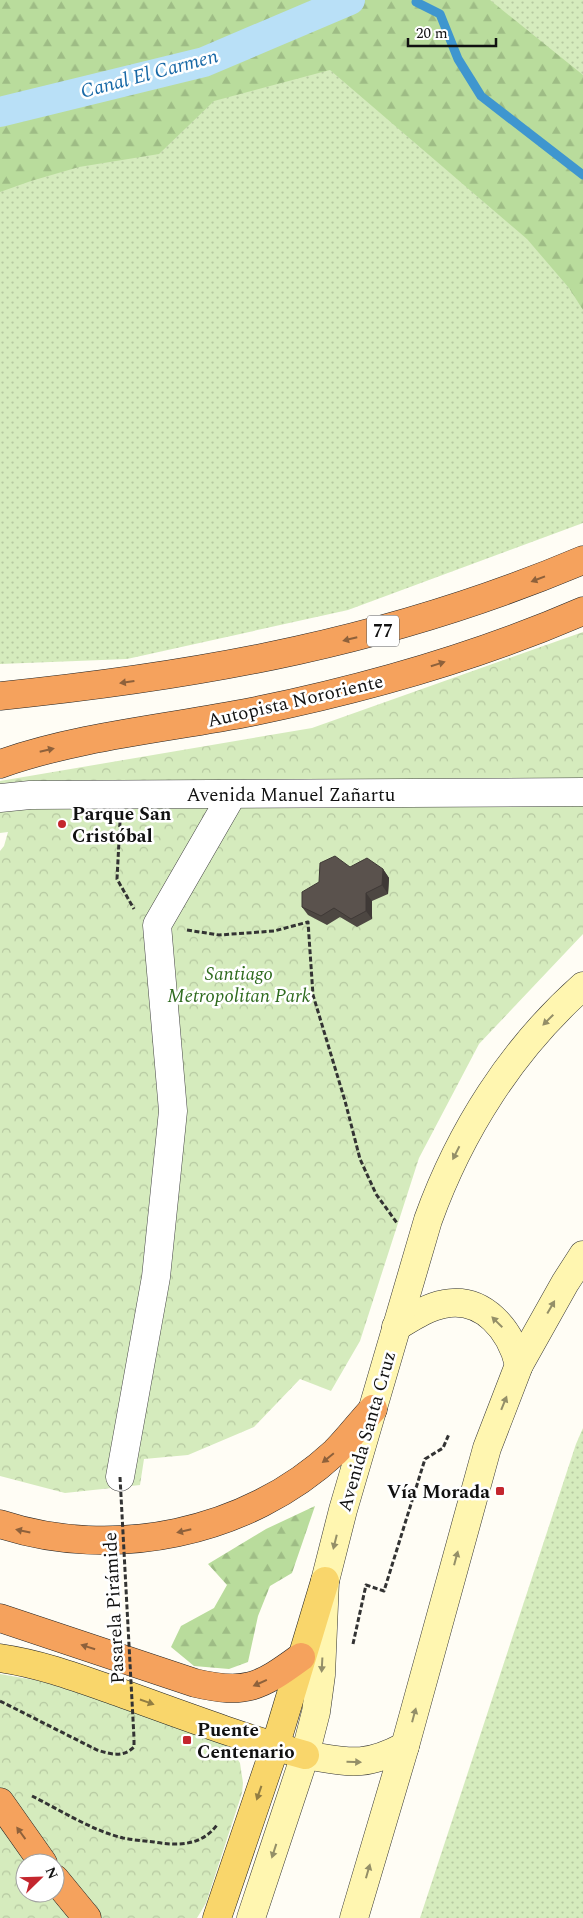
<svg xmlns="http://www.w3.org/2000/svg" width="583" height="1918" font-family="Spectral,serif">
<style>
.grass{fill:url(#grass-dots)}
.forest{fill:url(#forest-firs)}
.park{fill:url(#park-crowns);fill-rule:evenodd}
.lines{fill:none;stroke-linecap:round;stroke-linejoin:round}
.stream{stroke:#3f96cf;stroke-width:9}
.canal{stroke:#b9e0f7;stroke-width:30}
.street-casing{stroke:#444;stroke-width:29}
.secondary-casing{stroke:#333;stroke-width:29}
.primary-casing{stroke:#222;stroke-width:29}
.highway-casing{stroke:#222;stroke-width:29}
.path{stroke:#333;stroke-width:3;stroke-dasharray:5 2.5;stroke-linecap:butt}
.street{stroke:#fff;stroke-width:28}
.secondary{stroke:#fff6b0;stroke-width:28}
.primary{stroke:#f9d66b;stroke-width:28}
.highway{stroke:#f5a25d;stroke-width:28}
.path-bridge{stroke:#333;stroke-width:3;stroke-dasharray:5 2.5;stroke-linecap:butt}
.wall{fill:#4d4742}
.shaded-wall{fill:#3f3936}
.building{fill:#5a524d;stroke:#3f3936}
.oneway{fill:#8e613b}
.oneway2{fill:#948f68}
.oneway3{fill:#917d42}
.poi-dot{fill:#c4262e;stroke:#fff;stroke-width:2}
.labels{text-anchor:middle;stroke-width:5;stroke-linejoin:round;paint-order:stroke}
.shield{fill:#fff;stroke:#585858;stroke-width:1}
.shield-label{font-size:18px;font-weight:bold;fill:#111}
.street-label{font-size:19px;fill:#111;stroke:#fff}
.poi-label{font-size:19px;font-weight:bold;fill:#111;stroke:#fff;text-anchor:start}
.park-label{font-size:19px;font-style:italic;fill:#2f6b1f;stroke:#fff}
.water-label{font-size:20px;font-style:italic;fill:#1768a6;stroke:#fff}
</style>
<defs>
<pattern id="grass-dots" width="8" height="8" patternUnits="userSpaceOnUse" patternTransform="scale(1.25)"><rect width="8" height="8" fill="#d5ebbd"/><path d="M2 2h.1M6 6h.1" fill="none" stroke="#b6c8a1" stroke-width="1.8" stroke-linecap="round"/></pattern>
<pattern id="forest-firs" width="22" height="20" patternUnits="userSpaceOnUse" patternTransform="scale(1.25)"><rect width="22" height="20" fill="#b9dc9c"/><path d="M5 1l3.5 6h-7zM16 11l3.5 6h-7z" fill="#9ebc85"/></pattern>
<pattern id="park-crowns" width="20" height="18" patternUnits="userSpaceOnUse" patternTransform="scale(1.25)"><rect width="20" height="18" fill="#d5ebbd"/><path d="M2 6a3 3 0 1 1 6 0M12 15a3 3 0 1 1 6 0" fill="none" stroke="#b6c8a1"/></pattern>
</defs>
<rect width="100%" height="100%" fill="#fffdf5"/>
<g class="grass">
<polygon points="374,0 583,0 583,523 348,610 127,659 0,664 0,122"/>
<polygon points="583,1428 583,1918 420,1918 576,1444"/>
</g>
<g class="forest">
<polygon points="0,0 490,0 583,75 583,310 569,288 527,239 330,70 214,101 159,154 79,167 31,181 0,192"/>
<polygon points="315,1506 292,1573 270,1586 258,1616 248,1662 229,1669 194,1666 171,1647 181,1626 214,1608 227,1585 208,1564 266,1529"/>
</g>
<g class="park">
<polygon points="583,632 583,934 479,1044 419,1158 360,1341 331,1391 300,1379 254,1427 188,1455 144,1459 140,1485 65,1493 0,1476 0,851 4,846 8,832 0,833 0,781 312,728"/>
<path d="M0,1674L40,1681L205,1733L227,1745L234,1754L240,1763L243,1783L242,1793L206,1903L197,1918H0ZM25,1863H55V1893H25Z"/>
</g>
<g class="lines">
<polyline class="stream" points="416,2 440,14 458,59 481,96 583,175"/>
<polyline class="canal" points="0,112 204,62 350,0"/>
<defs>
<g id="street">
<polyline points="0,798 30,795 583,792"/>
<polyline points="120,1477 156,1277 173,1111 157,925 232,795"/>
</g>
<g id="secondary">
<path d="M396,1327C411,1318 427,1307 444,1304C484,1296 511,1331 519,1365"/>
<path d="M305,1755C349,1762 364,1768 405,1746"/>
<path d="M251,1918L305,1755L316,1712L321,1675L325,1581L343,1510L428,1220C460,1131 512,1049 583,986"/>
<polyline points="354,1918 405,1746 487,1448 519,1365 565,1283 583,1255"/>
</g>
<g id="primary">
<path d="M0,1658C42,1664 81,1679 121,1693C182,1715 243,1738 305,1755"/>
<polyline points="217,1918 275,1747 325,1581"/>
</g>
<g id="highway">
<path d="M0,696C205,675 392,641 583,560"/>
<path d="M0,764C79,736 169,728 251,712C364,689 477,657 583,611"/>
<path d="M0,1524C113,1561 247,1534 335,1452C348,1439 360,1423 373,1409"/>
<path d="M0,1618L195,1683C246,1695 260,1687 301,1657"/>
<polyline points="0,1802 43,1863"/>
<polyline points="55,1879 87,1918"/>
</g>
</defs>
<use href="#street" class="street-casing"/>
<use href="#secondary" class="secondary-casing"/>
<use href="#primary" class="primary-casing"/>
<use href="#highway" class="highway-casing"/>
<g class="path">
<polyline points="120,822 117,879 134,909"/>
<polyline points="187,930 219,935 274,931 308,922 313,995 345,1101 360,1159 376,1194 397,1223"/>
<polyline points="353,1644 366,1585 384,1591 425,1459 443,1448 449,1434"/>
<path d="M0,1701L97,1750C110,1754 123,1758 134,1747V1738"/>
<path d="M32,1796C60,1810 93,1831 123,1838C133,1840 144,1841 154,1842C178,1846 201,1846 217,1825"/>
</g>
<use href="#street" class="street"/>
<use href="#secondary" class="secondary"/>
<use href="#primary" class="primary"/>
<use href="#highway" class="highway"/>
<polyline class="path-bridge" points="120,1477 134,1738"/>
</g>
<polygon class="wall" points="383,869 389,878 388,894 372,901 372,919 357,927 340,917 327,925 308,915 302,907"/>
<g class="shaded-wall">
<polygon points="383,869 389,878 388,894 382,885"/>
<polygon points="366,893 372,901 372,919 366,911"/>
</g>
<polygon class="building" points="335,856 350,867 367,858 383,869 382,885 366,893 366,911 351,919 334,908 321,916 302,907 302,892 319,882 320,863"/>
<defs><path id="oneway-solid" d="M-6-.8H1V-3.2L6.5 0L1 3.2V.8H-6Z" transform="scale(1.25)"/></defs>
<g class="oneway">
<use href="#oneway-solid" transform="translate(538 579) rotate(159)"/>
<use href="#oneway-solid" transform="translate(350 639) rotate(166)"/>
<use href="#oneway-solid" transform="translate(438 664) rotate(-17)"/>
<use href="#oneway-solid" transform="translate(127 682) rotate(172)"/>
<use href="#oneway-solid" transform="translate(47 750) rotate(-13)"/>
<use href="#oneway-solid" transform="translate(328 1458) rotate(141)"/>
<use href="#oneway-solid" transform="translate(23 1531) rotate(-168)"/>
<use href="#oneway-solid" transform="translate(184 1531) rotate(167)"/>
<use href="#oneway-solid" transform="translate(88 1647) rotate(-162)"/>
<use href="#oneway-solid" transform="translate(260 1683) rotate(156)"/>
<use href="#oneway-solid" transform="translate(21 1833) rotate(-126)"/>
</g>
<g class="oneway2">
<use href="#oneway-solid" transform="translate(548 1020) rotate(135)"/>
<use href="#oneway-solid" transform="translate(456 1153) rotate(117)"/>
<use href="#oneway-solid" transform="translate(551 1307) rotate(-60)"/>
<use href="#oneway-solid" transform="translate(497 1322) rotate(-135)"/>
<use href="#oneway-solid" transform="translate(504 1403) rotate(-68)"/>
<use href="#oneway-solid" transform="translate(335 1542) rotate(104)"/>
<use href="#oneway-solid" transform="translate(456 1558) rotate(-75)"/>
<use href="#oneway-solid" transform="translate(322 1665) rotate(93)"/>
<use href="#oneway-solid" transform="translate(414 1715) rotate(-75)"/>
<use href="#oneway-solid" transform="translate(354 1762) rotate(2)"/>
<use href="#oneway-solid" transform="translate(274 1851) rotate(108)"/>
<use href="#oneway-solid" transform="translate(368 1871) rotate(-74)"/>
</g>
<g class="oneway3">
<use href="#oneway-solid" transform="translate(147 1702) rotate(19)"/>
<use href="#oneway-solid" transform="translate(259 1793) rotate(109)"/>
</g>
<g class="poi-dot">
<circle cx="62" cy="824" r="5"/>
<rect x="495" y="1486" width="10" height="10" rx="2.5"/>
<rect x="182" y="1735" width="10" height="10" rx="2.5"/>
</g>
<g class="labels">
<rect class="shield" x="367" y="615.5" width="32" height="31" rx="4"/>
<g class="shield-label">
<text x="383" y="637">77</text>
</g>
<g class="street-label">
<text transform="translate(295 700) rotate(-13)" y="7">Autopista Nororiente</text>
<text x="291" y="801">Avenida Manuel Zañartu</text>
<text transform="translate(366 1431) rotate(-74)" y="7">Avenida Santa Cruz</text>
<text transform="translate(113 1608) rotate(-93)" y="7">Pasarela Pirámide</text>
</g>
<g class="poi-label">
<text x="72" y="820">Parque San<tspan x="72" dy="22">Cristóbal</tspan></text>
<text x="490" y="1498" text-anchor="end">Vía Morada</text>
<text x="197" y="1736">Puente<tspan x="197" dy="22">Centenario</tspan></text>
</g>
<g class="park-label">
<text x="239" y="980">Santiago<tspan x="239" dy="22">Metropolitan Park</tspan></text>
</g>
<g class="water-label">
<text transform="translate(149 73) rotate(-15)" y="7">Canal El Carmen</text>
</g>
</g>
<g transform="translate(40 1878) rotate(67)"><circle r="24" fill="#ffffff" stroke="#a0a0a0"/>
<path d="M0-4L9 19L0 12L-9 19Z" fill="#c4262e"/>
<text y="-8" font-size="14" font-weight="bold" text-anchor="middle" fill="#111111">N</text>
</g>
<path d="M408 38v8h88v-8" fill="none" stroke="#111111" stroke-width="2.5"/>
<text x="416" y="38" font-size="15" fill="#111111" stroke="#ffffff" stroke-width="4" paint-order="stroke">20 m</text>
</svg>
